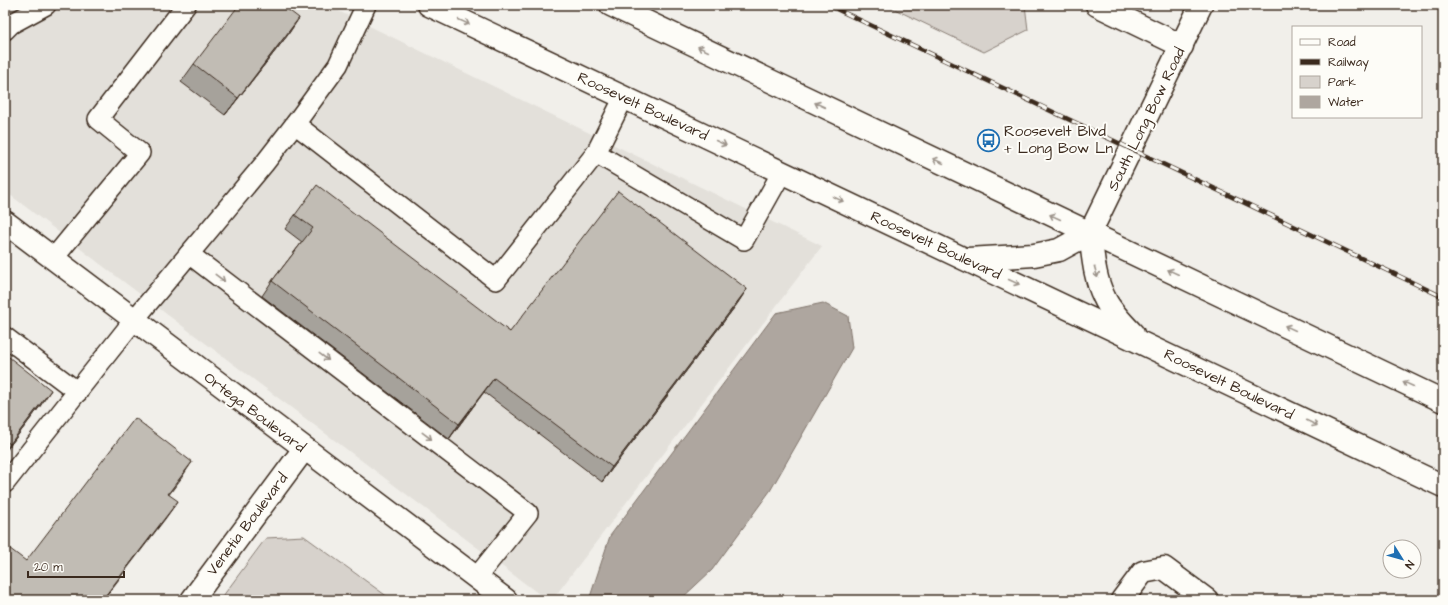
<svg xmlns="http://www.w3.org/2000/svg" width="1448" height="605" font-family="'Architects Daughter',sans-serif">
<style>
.built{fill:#e3e0da}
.green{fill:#d7d2cc;stroke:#897e75}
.water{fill:#aea69f;stroke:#80746b}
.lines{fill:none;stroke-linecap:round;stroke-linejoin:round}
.lane-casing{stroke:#3b2a1e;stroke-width:22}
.street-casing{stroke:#3b2a1e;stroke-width:25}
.secondary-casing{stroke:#3b2a1e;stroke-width:25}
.highway-casing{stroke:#3b2a1e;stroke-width:25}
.lane{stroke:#fdfcf7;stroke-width:19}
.street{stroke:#fdfcf7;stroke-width:22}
.secondary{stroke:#fdfcf7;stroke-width:22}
.highway{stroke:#fdfcf7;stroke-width:22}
.rail-casing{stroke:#3b2a1e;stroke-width:4.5}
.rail{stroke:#fdfcf7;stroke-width:3;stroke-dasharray:9;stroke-linecap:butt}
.wall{fill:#a6a29b;stroke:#3b2a1e}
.shaded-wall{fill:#87847e;stroke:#3b2a1e}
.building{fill:#c1bcb4;stroke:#3b2a1e}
.oneway{stroke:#9c938a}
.labels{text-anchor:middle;stroke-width:4;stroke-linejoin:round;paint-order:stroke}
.street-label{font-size:15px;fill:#3b2a1e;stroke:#fdfcf7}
.poi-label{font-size:15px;fill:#3b2a1e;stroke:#fdfcf7;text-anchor:start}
</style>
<rect width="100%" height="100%" fill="#f1efea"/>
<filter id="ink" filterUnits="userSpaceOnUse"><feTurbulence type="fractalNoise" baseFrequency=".025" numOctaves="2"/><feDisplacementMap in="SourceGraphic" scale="8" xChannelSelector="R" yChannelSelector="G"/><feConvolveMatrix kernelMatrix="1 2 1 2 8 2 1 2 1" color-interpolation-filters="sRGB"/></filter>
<g filter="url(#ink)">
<polygon class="built" points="5,5 326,5 822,246 552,600 547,600 112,273 5,191"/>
<g class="green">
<polygon points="886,5 1025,5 1028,30 984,52"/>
<polygon points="304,536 392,600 220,600 266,538"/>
</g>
<polygon class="water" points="823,303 848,316 852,348 770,491 712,570 680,600 589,600 610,536 776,313"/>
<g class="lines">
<defs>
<g id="lane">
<polyline points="5,30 11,24 46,5"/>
<polyline points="624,97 596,153 744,240 782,172"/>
<polyline points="295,124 496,280 596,153"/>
<polyline points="189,254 528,513 476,578"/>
<polyline points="53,259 140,153 98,119 186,5"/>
<polyline points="5,337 78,392"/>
<polyline points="5,483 134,320 264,164 295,124 338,65 366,5"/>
</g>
<g id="street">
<polyline points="1097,5 1182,46"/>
<polyline points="1090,233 1201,5"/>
<polyline points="192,600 304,449"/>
<polyline points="1122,600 1143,572 1164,568 1207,600"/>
</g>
<polyline id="secondary" points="5,222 506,600"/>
<g id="highway">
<polyline points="429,5 1443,486"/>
<polyline points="611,5 1443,401"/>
<path d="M1090,233C1093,255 1094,277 1104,297C1110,311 1123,323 1133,334"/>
<polyline points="968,259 1034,255 1059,250 1090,233"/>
</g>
</defs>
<use href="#lane" class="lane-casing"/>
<use href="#street" class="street-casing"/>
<use href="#secondary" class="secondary-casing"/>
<use href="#highway" class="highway-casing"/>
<use href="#lane" class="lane"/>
<use href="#street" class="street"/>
<use href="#secondary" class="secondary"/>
<use href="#highway" class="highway"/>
<defs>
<polyline id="rail" points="828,5 1443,297"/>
</defs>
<use href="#rail" class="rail-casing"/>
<use href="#rail" class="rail"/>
</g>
<g class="wall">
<polygon points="299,18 287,36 225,115 181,82 194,64"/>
<polygon points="295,215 510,332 747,289 737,304 602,482 484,392 449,439 262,296 272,281 302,242 285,229"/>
<polygon points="5,354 41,405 5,452"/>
</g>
<g class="shaded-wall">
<polygon points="9,5 12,5 5,14 5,11"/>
<polygon points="299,18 287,36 225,115 238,98"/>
<polygon points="747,289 737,304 602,482 612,467"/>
<polygon points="494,378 484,392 449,439 459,424"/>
<polygon points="51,390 41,405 5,452 10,444"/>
<polygon points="192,462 180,480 156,512 168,494"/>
<polygon points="178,501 165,519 103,600 102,600"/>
</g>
<g class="building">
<polygon points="5,5 9,5 5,13"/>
<polygon points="239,5 282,5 299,18 238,98 194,64"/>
<polygon points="317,185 510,332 618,191 747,289 612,467 494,378 459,424 272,281 313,228 295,215"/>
<polygon points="5,354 51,390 10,444 5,440"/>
<polygon points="135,418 192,462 168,494 178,501 102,600 5,600 5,545 26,561"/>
</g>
<defs><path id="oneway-shaft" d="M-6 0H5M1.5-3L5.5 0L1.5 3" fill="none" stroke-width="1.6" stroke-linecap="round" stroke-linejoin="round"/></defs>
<g class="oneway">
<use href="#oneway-shaft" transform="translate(464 22) rotate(25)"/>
<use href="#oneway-shaft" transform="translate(703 49) rotate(-155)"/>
<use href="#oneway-shaft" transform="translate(820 105) rotate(-155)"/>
<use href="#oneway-shaft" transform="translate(721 143) rotate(25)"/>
<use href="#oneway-shaft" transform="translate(938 161) rotate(-155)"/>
<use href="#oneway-shaft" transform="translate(838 199) rotate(25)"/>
<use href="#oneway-shaft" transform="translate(1055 217) rotate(-155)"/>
<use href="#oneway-shaft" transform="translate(1096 272) rotate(74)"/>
<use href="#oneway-shaft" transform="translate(1173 272) rotate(-155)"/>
<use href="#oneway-shaft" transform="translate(220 278) rotate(37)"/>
<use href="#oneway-shaft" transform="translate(1014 282) rotate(25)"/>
<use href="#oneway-shaft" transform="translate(1290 328) rotate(-155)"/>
<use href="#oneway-shaft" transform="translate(324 357) rotate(37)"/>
<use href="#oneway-shaft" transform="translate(1408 384) rotate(-155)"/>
<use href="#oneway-shaft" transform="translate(1312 423) rotate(26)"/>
<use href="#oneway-shaft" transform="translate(427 436) rotate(37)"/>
</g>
</g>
<defs>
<symbol id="bus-ring" viewBox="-11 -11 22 22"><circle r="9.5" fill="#fdfcf7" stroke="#1f6fb2" stroke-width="1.5"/><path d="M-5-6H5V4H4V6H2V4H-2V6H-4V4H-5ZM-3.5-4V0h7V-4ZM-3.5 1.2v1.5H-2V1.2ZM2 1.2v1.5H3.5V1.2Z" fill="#1f6fb2"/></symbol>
</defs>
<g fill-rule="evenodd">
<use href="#bus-ring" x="976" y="128" width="25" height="25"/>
</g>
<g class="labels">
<g class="street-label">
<text transform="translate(643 106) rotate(25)" y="5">Roosevelt Boulevard</text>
<text transform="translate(1146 119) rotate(-64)" y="5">South Long Bow Road</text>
<text transform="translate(936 245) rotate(25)" y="5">Roosevelt Boulevard</text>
<text transform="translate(1229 384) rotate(26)" y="5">Roosevelt Boulevard</text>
<text transform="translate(255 412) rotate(37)" y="5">Ortega Boulevard</text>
<text transform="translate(247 524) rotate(-53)" y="5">Venetia Boulevard</text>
</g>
<g class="poi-label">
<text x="1004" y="136">Roosevelt Blvd<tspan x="1004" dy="17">+ Long Bow Ln</tspan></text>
</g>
</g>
<rect width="1448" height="605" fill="none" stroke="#fdfcf7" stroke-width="20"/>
<rect x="10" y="10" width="1428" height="585" fill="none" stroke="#3b2a1e" stroke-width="1.5" filter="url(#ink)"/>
<rect x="1292" y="26" width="130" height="92" fill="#fdfcf7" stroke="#afa8a0"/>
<rect x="1300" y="39" width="20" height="6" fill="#fdfcf7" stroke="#afa8a0"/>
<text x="1328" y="46" font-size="12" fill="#3b2a1e">Road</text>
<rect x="1300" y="59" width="20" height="6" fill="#3b2a1e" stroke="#afa8a0"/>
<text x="1328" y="66" font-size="12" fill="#3b2a1e">Railway</text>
<rect x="1300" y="76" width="20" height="12" fill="#d7d2cc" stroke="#afa8a0"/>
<text x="1328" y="86" font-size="12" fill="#3b2a1e">Park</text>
<rect x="1300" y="96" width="20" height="12" fill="#aea69f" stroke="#afa8a0"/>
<text x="1328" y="106" font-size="12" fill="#3b2a1e">Water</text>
<g transform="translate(1402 559) rotate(127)"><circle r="19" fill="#fdfcf7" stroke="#afa8a0"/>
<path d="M0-3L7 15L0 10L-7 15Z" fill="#1f6fb2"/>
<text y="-6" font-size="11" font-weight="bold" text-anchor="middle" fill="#3b2a1e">N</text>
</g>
<path d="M28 571v6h96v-6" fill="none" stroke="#3b2a1e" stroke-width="2"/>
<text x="34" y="571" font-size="12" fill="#3b2a1e" stroke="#fdfcf7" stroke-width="3" paint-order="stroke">20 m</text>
</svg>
